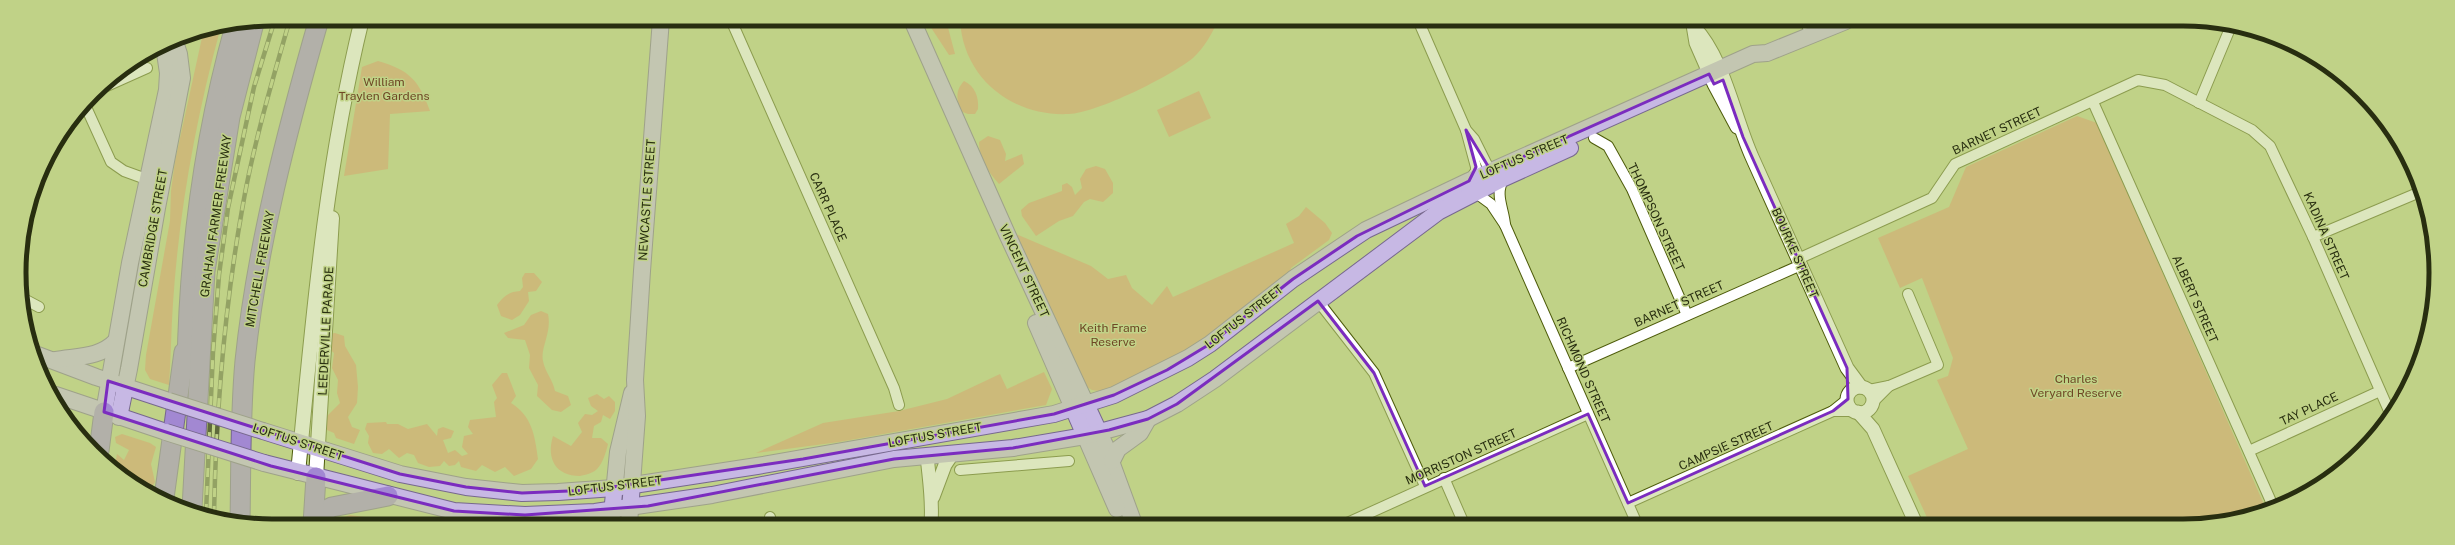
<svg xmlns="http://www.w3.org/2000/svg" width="2455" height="545" font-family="'Public Sans',sans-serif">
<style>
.green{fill:#dc9e6a}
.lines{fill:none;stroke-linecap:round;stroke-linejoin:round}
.minor-casing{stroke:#4e5c0b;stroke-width:12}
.tertiary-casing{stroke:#4e5c0b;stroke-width:15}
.secondary-casing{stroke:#4e5c0b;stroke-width:16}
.primary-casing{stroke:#77688e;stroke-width:18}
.motorway-casing{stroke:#77688e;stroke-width:21}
.minor{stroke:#fff;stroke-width:10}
.tertiary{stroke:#fff;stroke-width:13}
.secondary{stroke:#fff;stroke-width:14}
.primary{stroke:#c7b8e4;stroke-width:16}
.motorway{stroke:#a288d2;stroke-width:19}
.rail-casing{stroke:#5e693b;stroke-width:4.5}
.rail{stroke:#c0d287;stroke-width:3;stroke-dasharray:9;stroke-linecap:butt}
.primary-bridge-casing{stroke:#77688e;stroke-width:18;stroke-linecap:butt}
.primary-bridge{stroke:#c7b8e4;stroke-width:16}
.marked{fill:none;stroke:#7b2cbf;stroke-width:3;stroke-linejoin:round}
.labels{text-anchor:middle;stroke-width:3;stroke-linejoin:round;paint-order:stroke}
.park-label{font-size:12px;fill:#6f4725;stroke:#c0d287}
.street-label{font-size:12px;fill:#282e10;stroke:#c0d287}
.rim{fill:none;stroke:#282e10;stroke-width:5}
</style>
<rect width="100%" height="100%" fill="#c0d287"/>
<g class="green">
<polygon points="935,20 946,20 955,54 949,55 930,26 930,22"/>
<path d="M960,20H1218C1212,34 1204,48 1193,58C1171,76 1097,113 1069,114C1012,117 963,78 960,20Z"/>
<path d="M220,30C196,118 179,211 173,303C171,330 171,358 169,385L150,379L145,370L146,355L170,221L171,191L175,161L203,33Z"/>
<path d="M378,61C410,70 419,81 430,111L390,114L388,169L344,176L362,67Z"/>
<path d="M964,81C975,86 979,97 978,109L975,114H968L960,111C957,98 955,91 964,81Z"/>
<polygon points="1199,91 1211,118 1169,137 1157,110"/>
<polygon points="2077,116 2097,123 2266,509 2215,524 1930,524 1908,476 1968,449 1937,380 1948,376 1953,358 1922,278 1900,288 1878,238 1949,207 1966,167"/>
<path d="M988,136L1000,140L1006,154L1005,161L1022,154L1024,164L999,184C988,171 979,160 979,142Z"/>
<polygon points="1096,166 1105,169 1113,183 1113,193 1103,202 1090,199 1084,202 1073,216 1059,221 1036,236 1022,216 1021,210 1029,203 1062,191 1062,185 1067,183 1072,187 1075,195 1082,188 1080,179 1086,169"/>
<path d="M1306,207L1325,223L1332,233L1329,240L1291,268L1290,272C1231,320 1173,368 1099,391L1092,390L1085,386L1009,231L1091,266L1108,279L1126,275L1132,288L1152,305L1167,286L1173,297L1294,243L1286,224L1299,216Z"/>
<path d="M525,273H534L542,282L536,291L528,292L529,301L520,315L512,320L501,316L497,305C504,296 508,292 520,291L523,287L522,278Z"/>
<path d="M541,311L548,314C552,333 540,348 543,361C545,372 553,380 555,391L568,396L571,405L561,412L552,410L537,396L538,385L529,368L530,355L525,340L508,338L504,333L524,325L531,315Z"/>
<polygon points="335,333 344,336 345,346 356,365 358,387 357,403 348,417 352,427 360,430 354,444 336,438 334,433 327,430 325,418 340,403 337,393 338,380 332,368 334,353 324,344 327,334"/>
<polygon points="1044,372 1052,389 1046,405 839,442 756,453 823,423 899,411 947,399 1000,374 1007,389"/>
<path d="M502,373H507L516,396L511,403C532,416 535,436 538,459L531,469L514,476L505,467L495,472L482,465L476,471L461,467L459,461L455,465L449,466L444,461L440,466L429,467L418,463L414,455L407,453L399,458L389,449L382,454L373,453L368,443L369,436L365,429L367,423L386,422L387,424H398L408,429L427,424L437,436L438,429L443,427L454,431L451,438L443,440L448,453L455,450L462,456L468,454L462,447L464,436L473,434L468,427L470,420L496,417L494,402L497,398L492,385Z"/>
<path d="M597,394L604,399L609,396L615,402V411L610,419L603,415L601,422L594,426L592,438H601L608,444C606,452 603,463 597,469C593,473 585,475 580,476C556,476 546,459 553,436L571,446L582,432L578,423L585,414L592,415L598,411L591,406L588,398Z"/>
<polygon points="122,434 150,443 156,447 151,464 155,482 148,493 115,465 117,454 124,460 129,450 116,443 115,437"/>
<polygon points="350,515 415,524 327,524"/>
</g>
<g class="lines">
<defs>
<g id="minor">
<polyline points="731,20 894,388 899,405"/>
<polyline points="1418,20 1466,130 1474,139 1493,177"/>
<polyline points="1805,21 1812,36"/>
<polyline points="100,89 147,68"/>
<polyline points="2093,102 2273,506"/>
<polyline points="2199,103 2231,26"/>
<polyline points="86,107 111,162 124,171 146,179"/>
<polyline points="1466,130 1476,167 1476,171 1469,181"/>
<polyline points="1594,138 1608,146 1632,189 1687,315"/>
<path d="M1504,178C1494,194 1504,209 1505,225"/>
<polyline points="1476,193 1491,204 1505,225 1637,524"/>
<polyline points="2313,237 2420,192"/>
<polyline points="1798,259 1932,198 1955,164 2138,80 2165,85 2252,130 2270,146 2313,237 2390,413"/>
<polyline points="24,299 39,307"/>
<polyline points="1318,301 1374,373 1425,486"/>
<polyline points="1568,368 1801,265"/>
<polyline points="1869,390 1889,386 1938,365 1908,294"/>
<polyline points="1873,402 1889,386"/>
<polyline points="1833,411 1854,411"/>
<polyline points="2249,451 2380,391"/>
<polyline points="960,470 1069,461"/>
<polyline points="1444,478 1464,524"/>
<polyline points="1628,503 1833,411 1848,399"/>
<polyline points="770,517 772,524"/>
<polyline points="1345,524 1588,414"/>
</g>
<g id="tertiary">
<polyline points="1693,25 1696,43 1714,84 1737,127"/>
<path d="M1694,27C1724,58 1734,117 1752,157L1847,368L1861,387"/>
<circle cx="1860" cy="400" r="13"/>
<polyline points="1858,412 1873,429 1916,524"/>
<path d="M927,455C929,479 933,499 931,524"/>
<polyline points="933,497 945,465 953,453"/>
</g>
<g id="secondary">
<path d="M298,473C313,319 325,170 362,19"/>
<polyline points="316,477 332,218"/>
</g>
<g id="primary">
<polyline points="912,20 1007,234 1105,445 1134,524"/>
<polyline points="1036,323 1117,509"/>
<polyline points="35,354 96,377 169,401"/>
<path d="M55,360C77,356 100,358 116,341"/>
<polyline points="56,395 166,432"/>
<polyline points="104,412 130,263 167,90 168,73 164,46"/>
<polyline points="119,417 129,369 157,208 182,78 179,54 174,39"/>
<polyline points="263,431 400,474 466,487 522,493 558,492 614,488 757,466 1054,414 1114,395 1188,358 1210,344 1293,279 1366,230 1469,181 1753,54 1767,53 1846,21"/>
<polyline points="1112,461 1118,449 1140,433 1148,419"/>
<polyline points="264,463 454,511 525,515 595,512 712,495 894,459 1013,448 1085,436 1148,419 1177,404 1215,379 1438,212 1504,178 1570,148"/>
<polyline points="611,524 618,452 632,393"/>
<polyline points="629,524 637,416 635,380 642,271 661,19"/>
</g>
<g id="motorway">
<path d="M187,366C189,252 204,137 235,26"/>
<polyline points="99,451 104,412"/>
<polyline points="164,498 184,352"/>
<polyline points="192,508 205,271 230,117 254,23"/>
<polyline points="314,516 332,507 388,496"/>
<path d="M240,524C241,469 240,415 245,361C257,245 287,131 319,19"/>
<polyline points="313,524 316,477"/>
</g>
</defs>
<use href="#minor" class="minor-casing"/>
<use href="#tertiary" class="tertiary-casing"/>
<use href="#secondary" class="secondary-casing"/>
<use href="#primary" class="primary-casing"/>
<use href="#motorway" class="motorway-casing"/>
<use href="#minor" class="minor"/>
<use href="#tertiary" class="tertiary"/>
<use href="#secondary" class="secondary"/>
<use href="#primary" class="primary"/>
<use href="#motorway" class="motorway"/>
<defs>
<g id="rail">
<polyline points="206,513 213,352 219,275 228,208 254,87 275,19"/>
<path d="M214,515C216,413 224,311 242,210C253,145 272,82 290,19"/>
</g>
</defs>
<use href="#rail" class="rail-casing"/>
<use href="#rail" class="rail"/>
<defs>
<g id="primary-bridge">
<polyline points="169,401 263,431"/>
<polyline points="166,432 264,463"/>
</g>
</defs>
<use href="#primary-bridge" class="primary-bridge-casing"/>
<use href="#primary-bridge" class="primary-bridge"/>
</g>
<path d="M0 0H2455V545H0ZM1709,74L1714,84L1723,80L1743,137L1847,368L1848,399L1833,411L1628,503L1588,414L1425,486L1374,373L1318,301L1177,404L1148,419L1109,430L1013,448L894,459L648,506L525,515L454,511L271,466L104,412L108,381L400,474L466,487L522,493L592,490L803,459L1054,414L1114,395L1167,370L1210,344L1293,279L1357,236L1469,181L1476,167L1466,130L1491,171Z" fill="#c0d287" fill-opacity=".55" fill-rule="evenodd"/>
<path class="marked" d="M1709,74L1714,84L1723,80L1743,137L1847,368L1848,399L1833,411L1628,503L1588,414L1425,486L1374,373L1318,301L1177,404L1148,419L1109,430L1013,448L894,459L648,506L525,515L454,511L271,466L104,412L108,381L400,474L466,487L522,493L592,490L803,459L1054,414L1114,395L1167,370L1210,344L1293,279L1357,236L1469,181L1476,167L1466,130L1491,171Z"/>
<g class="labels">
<g class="park-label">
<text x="384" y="86">William<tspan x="384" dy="14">Traylen Gardens</tspan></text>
<text x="1113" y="332">Keith Frame<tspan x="1113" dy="14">Reserve</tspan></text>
<text x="2076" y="383">Charles<tspan x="2076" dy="14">Veryard Reserve</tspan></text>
</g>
<g class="street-label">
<text transform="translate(1997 131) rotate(-25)" y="4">BARNET STREET</text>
<text transform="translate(1524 157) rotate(-23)" y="4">LOFTUS STREET</text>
<text transform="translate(647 200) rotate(-86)" y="4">NEWCASTLE STREET</text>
<text transform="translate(828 207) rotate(66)" y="4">CARR PLACE</text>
<text transform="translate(216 216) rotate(-82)" y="4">GRAHAM FARMER FREEWAY</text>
<text transform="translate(1656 217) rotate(65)" y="4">THOMPSON STREET</text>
<text transform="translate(153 228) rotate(-80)" y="4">CAMBRIDGE STREET</text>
<text transform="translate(2326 236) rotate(66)" y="4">KADINA STREET</text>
<text transform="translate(1795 253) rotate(66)" y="4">BOURKE STREET</text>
<text transform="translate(260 269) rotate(-80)" y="4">MITCHELL FREEWAY</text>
<text transform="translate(1024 271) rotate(65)" y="4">VINCENT STREET</text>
<text transform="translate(2195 299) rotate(66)" y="4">ALBERT STREET</text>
<text transform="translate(1679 304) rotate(-24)" y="4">BARNET STREET</text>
<text transform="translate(1244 317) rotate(-38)" y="4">LOFTUS STREET</text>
<text transform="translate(326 331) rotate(-87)" y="4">LEEDERVILLE PARADE</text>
<text transform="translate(1583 370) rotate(66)" y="4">RICHMOND STREET</text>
<text transform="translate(2309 409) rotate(-25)" y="4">TAY PLACE</text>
<text transform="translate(935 435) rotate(-10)" y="4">LOFTUS STREET</text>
<text transform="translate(298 442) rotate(18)" y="4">LOFTUS STREET</text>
<text transform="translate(1726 446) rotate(-24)" y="4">CAMPSIE STREET</text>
<text transform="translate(1461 457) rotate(-24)" y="4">MORRISTON STREET</text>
<text transform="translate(615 486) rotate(-7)" y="4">LOFTUS STREET</text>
</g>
</g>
<path d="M0 0H2455V545H0ZM272 26H2183A246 246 0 0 1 2429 272V273A246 246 0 0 1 2183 519H272A246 246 0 0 1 26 273V272A246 246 0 0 1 272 26Z" fill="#c0d287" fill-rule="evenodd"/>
<path class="rim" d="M272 26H2183A246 246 0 0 1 2429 272V273A246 246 0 0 1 2183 519H272A246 246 0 0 1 26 273V272A246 246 0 0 1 272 26Z"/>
</svg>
